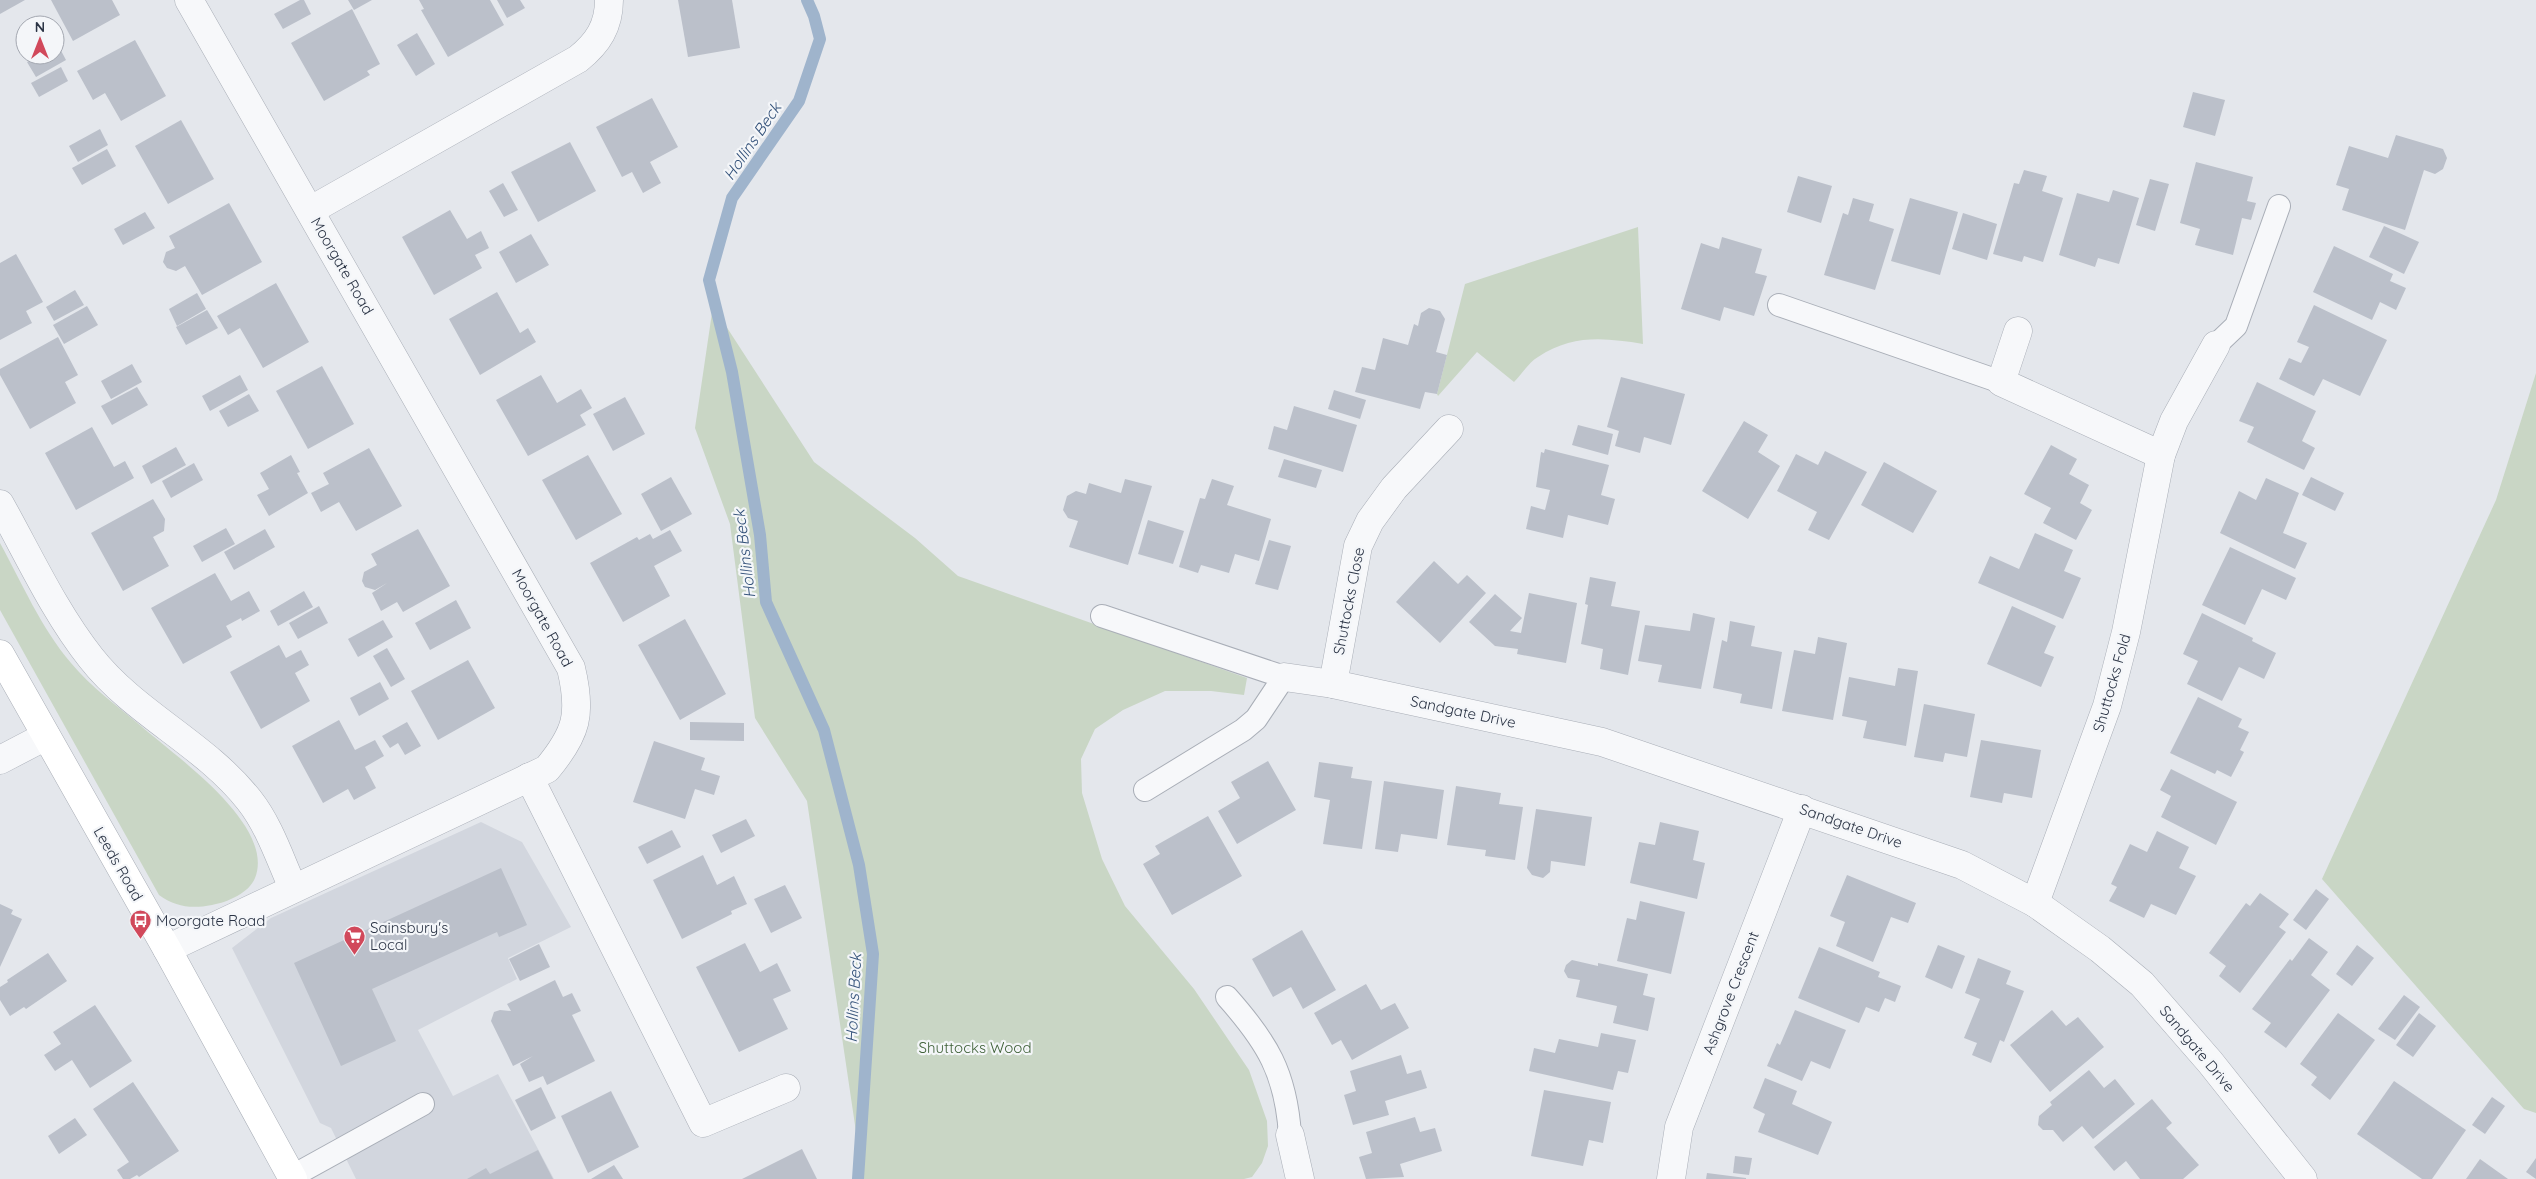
<svg xmlns="http://www.w3.org/2000/svg" width="2536" height="1179" font-family="Quicksand,sans-serif">
<style>
.built{fill:#d2d6de}
.green{fill:#c9d6c5}
.lines{fill:none;stroke-linecap:round;stroke-linejoin:round}
.stream{stroke:#9fb4cc;stroke-width:12}
.building{fill:#bbc0ca}
.service-casing{stroke:#a9aeb7;stroke-width:24}
.minor-casing{stroke:#a9aeb7;stroke-width:29}
.secondary-casing{stroke:#a9aeb7;stroke-width:29}
.service{stroke:#f7f8fa;stroke-width:22}
.minor{stroke:#f7f8fa;stroke-width:28}
.secondary{stroke:#fff;stroke-width:28}
.labels{text-anchor:middle;stroke-width:4.5;stroke-linejoin:round;paint-order:stroke}
.street-label{font-size:15px;fill:#2b3445;stroke:#f4f6f9}
.poi-label{font-size:15px;fill:#2b3445;stroke:#f4f6f9;text-anchor:start}
.park-label{font-size:15px;fill:#3f6138;stroke:#f4f6f9}
.water-label{font-size:16px;font-style:italic;fill:#34527a;stroke:#f4f6f9}
</style>
<rect width="100%" height="100%" fill="#e4e7ec"/>
<polygon class="built" points="481,822 522,842 571,927 508,958 517,979 418,1030 453,1096 498,1074 554,1179 356,1179 331,1128 320,1123 232,948 271,918"/>
<g class="green">
<path d="M1638,227L1643,344C1605,338 1573,334 1538,357C1529,362 1522,374 1514,382L1477,352L1438,396L1437,394L1465,284Z"/>
<polygon points="713,306 814,462 915,538 958,576 1247,678 1244,695 1211,691 1165,691 1123,710 1095,729 1081,759 1082,793 1102,859 1125,906 1194,989 1249,1070 1267,1121 1268,1146 1262,1163 1252,1177 1244,1179 863,1179 807,801 755,718 730,524 695,428"/>
<polygon points="2536,373 2536,1113 2524,1109 2322,879 2496,500"/>
<path d="M0,543C22,583 41,628 71,663C91,687 117,706 141,726C175,756 276,825 255,878C249,893 228,902 212,905C191,909 176,907 159,895L0,610Z"/>
</g>
<g class="lines">
<polyline class="stream" points="807,0 814,16 820,39 799,101 732,198 709,280 732,372 760,535 766,602 824,730 859,865 873,954 858,1179"/>
</g>
<g class="building">
<polygon points="0,0 25,0 0,14"/>
<polygon points="51,0 112,0 120,15 73,41"/>
<polygon points="300,0 304,0 311,14 283,29 274,14"/>
<polygon points="348,0 372,0 354,10"/>
<polygon points="419,0 490,0 504,25 448,57 421,10 424,9"/>
<polygon points="497,0 520,0 525,8 507,18"/>
<polygon points="678,0 732,0 740,48 688,57"/>
<polygon points="352,9 380,64 367,71 370,75 324,101 291,43"/>
<polygon points="417,33 435,64 416,76 397,45"/>
<polygon points="135,40 166,96 121,121 105,93 93,100 77,71"/>
<polygon points="58,45 66,60 36,77 27,62 40,55 55,55 55,46"/>
<polygon points="61,67 68,81 39,97 31,83"/>
<polygon points="2193,92 2225,100 2215,136 2183,127"/>
<polygon points="652,98 678,147 650,162 661,183 643,193 632,172 622,177 596,127"/>
<polygon points="181,120 214,179 168,204 135,146"/>
<polygon points="100,129 108,145 78,162 69,146"/>
<polygon points="2396,135 2443,149 2447,158 2443,169 2435,174 2424,170 2405,230 2342,210 2349,189 2336,185 2349,146 2388,158"/>
<polygon points="570,142 596,191 538,222 511,172"/>
<polygon points="107,149 116,166 82,185 72,168"/>
<polygon points="2196,162 2253,177 2247,201 2256,203 2251,220 2242,218 2233,255 2195,245 2200,229 2180,223"/>
<polygon points="2024,170 2047,176 2042,191 2063,198 2043,262 2024,256 2022,262 1993,254 2014,183 2019,184"/>
<polygon points="1798,176 1832,186 1821,223 1787,212"/>
<polygon points="2150,179 2169,184 2155,231 2136,225"/>
<polygon points="503,183 518,210 504,217 489,191"/>
<polygon points="2113,190 2139,198 2119,264 2098,258 2095,267 2059,255 2077,193 2109,202"/>
<polygon points="1853,198 1874,204 1869,221 1894,229 1875,290 1824,275 1843,213 1848,215"/>
<polygon points="1910,198 1958,212 1940,275 1891,261"/>
<polygon points="229,203 262,262 202,295 185,266 176,271 167,268 163,262 166,252 175,248 169,236"/>
<polygon points="450,210 467,239 481,231 489,248 475,255 482,268 434,295 402,237"/>
<polygon points="145,212 155,228 123,245 114,229"/>
<polygon points="1963,213 1997,224 1987,260 1952,249"/>
<polygon points="2384,226 2419,242 2404,274 2369,257"/>
<polygon points="531,234 549,265 516,283 499,252"/>
<polygon points="1722,237 1762,249 1755,273 1767,276 1754,316 1724,307 1720,321 1681,309 1701,243 1719,249"/>
<polygon points="2334,246 2393,274 2390,281 2406,288 2396,310 2380,302 2372,320 2313,292"/>
<polygon points="16,254 43,302 26,311 32,323 0,340 0,263"/>
<polygon points="276,283 309,342 263,368 240,328 228,335 217,316"/>
<polygon points="75,290 84,305 54,321 46,307"/>
<polygon points="497,292 520,333 528,328 536,342 480,375 449,319"/>
<polygon points="197,293 206,309 177,326 169,309"/>
<polygon points="2314,305 2387,340 2360,396 2323,379 2314,396 2279,379 2289,358 2301,363 2309,347 2297,342"/>
<polygon points="87,306 98,325 64,344 53,325"/>
<polygon points="1429,308 1440,311 1445,319 1436,352 1447,355 1437,394 1425,392 1420,409 1355,392 1362,367 1375,370 1383,338 1408,345 1414,324 1418,326 1421,313"/>
<polygon points="207,310 218,328 186,345 176,327"/>
<polygon points="58,337 78,375 65,382 76,403 30,429 0,375 0,369"/>
<polygon points="132,364 142,382 111,399 101,381"/>
<polygon points="322,366 354,424 308,449 276,391"/>
<polygon points="240,375 248,390 210,411 202,396"/>
<polygon points="541,375 557,403 581,389 592,408 580,415 586,425 528,456 496,400"/>
<polygon points="1621,377 1685,394 1671,445 1644,437 1640,453 1615,446 1619,431 1607,427"/>
<polygon points="2257,382 2316,411 2302,441 2315,448 2304,470 2247,442 2254,427 2239,421"/>
<polygon points="137,387 148,405 112,425 101,406"/>
<polygon points="1334,390 1366,400 1360,419 1328,409"/>
<polygon points="249,394 259,411 228,427 219,411"/>
<polygon points="625,397 645,434 613,451 593,414"/>
<polygon points="1294,406 1357,425 1343,472 1268,449 1274,426 1287,430"/>
<polygon points="1744,421 1768,435 1758,452 1780,466 1748,519 1702,491"/>
<polygon points="1578,425 1613,434 1608,455 1572,445"/>
<polygon points="92,427 114,467 125,461 134,478 76,510 45,453"/>
<polygon points="2051,445 2077,459 2069,474 2089,485 2080,503 2092,510 2076,540 2043,523 2051,508 2024,494"/>
<polygon points="176,447 186,465 151,484 142,466"/>
<polygon points="369,448 402,506 356,531 339,502 321,512 311,493 329,484 323,473"/>
<polygon points="1545,449 1609,465 1601,495 1615,499 1608,525 1568,515 1563,538 1526,529 1531,506 1545,510 1550,490 1536,487 1541,452 1544,453"/>
<polygon points="1825,451 1867,472 1829,540 1808,530 1817,512 1777,491 1796,454 1818,465"/>
<polygon points="291,455 300,472 297,473 308,493 269,516 257,495 269,489 260,473"/>
<polygon points="588,455 622,514 576,540 542,480"/>
<polygon points="1284,459 1322,470 1316,488 1278,477"/>
<polygon points="1884,462 1937,491 1913,533 1861,505"/>
<polygon points="194,463 203,480 171,498 162,481"/>
<polygon points="671,477 692,514 661,531 641,494"/>
<polygon points="2311,477 2344,493 2335,511 2302,495"/>
<polygon points="2266,478 2299,493 2283,533 2307,543 2295,569 2220,533 2239,491 2256,500"/>
<polygon points="1125,479 1152,486 1128,565 1069,547 1078,521 1068,518 1063,510 1067,496 1076,491 1086,494 1089,483 1121,493"/>
<polygon points="1212,479 1234,486 1227,505 1271,519 1259,561 1235,554 1229,573 1201,565 1198,573 1179,567 1200,498 1205,499"/>
<polygon points="153,499 165,519 164,531 153,537 169,566 123,591 91,533"/>
<polygon points="1148,520 1184,531 1173,564 1138,554"/>
<polygon points="226,528 235,544 202,562 193,546"/>
<polygon points="265,529 275,547 234,570 224,552"/>
<polygon points="418,529 450,586 403,612 397,602 381,611 372,593 387,583 375,590 365,587 362,581 364,572 377,565 371,554"/>
<polygon points="670,530 682,551 654,566 670,596 623,622 590,563 637,537 639,540 650,534 653,539"/>
<polygon points="2035,533 2073,550 2064,571 2081,578 2063,619 1978,583 1990,556 2019,569"/>
<polygon points="1269,540 1291,546 1278,590 1255,584"/>
<polygon points="2230,547 2296,578 2286,600 2262,589 2245,625 2202,605"/>
<polygon points="1434,561 1458,584 1467,575 1486,593 1440,643 1396,602"/>
<polygon points="215,573 231,601 249,591 260,611 242,621 241,618 226,626 232,637 183,664 151,608"/>
<polygon points="1590,577 1616,582 1611,606 1640,611 1628,675 1600,669 1603,649 1581,644 1588,605 1585,604"/>
<polygon points="304,591 313,607 278,626 270,611"/>
<polygon points="1529,593 1577,603 1566,663 1517,654 1518,649 1495,646 1469,622 1495,594 1522,618 1510,631 1521,633"/>
<polygon points="456,600 471,628 430,650 415,623"/>
<polygon points="319,606 328,623 298,639 289,623"/>
<polygon points="2012,606 2056,626 2044,653 2054,657 2041,687 1987,664"/>
<polygon points="1693,613 1715,618 1701,689 1658,682 1662,665 1638,661 1645,625 1690,631"/>
<polygon points="2202,613 2253,638 2252,641 2276,653 2264,679 2239,667 2222,701 2187,684 2198,661 2183,654"/>
<polygon points="685,619 726,694 680,720 638,645"/>
<polygon points="383,620 393,637 358,657 348,639"/>
<polygon points="1730,621 1755,626 1751,646 1782,652 1772,709 1740,703 1742,694 1713,688 1722,640 1727,642"/>
<polygon points="1818,637 1847,643 1833,720 1782,711 1794,650 1815,654"/>
<polygon points="279,645 286,658 301,650 309,665 295,673 310,701 261,729 230,672"/>
<polygon points="387,648 405,679 391,687 373,656"/>
<polygon points="468,660 495,708 438,740 411,691"/>
<polygon points="1898,668 1918,671 1906,746 1863,738 1867,721 1842,716 1849,677 1895,686"/>
<polygon points="380,682 389,699 359,716 350,698"/>
<polygon points="2198,697 2242,719 2238,727 2249,732 2240,750 2244,752 2231,777 2217,770 2215,774 2170,753"/>
<polygon points="1924,704 1975,714 1967,757 1945,753 1943,762 1914,757"/>
<polygon points="339,720 355,750 375,740 384,756 365,767 376,788 354,800 348,789 323,803 292,746"/>
<polygon points="407,722 421,746 405,755 398,743 390,748 382,736"/>
<polygon points="690,722 744,723 744,741 690,740"/>
<polygon points="1981,740 2041,750 2032,798 2004,793 2002,803 1970,797"/>
<polygon points="654,741 705,758 701,770 720,776 714,795 695,789 685,819 633,802"/>
<polygon points="1268,761 1296,810 1237,844 1218,811 1240,798 1231,782"/>
<polygon points="1319,762 1353,767 1351,778 1372,781 1362,849 1323,844 1330,800 1314,797"/>
<polygon points="2171,769 2237,802 2216,845 2161,817 2171,796 2160,790"/>
<polygon points="1384,781 1444,790 1437,839 1401,834 1398,852 1375,849"/>
<polygon points="1456,786 1501,793 1499,804 1523,807 1515,860 1485,856 1486,850 1447,845"/>
<polygon points="1536,809 1592,817 1585,866 1551,861 1550,872 1543,878 1532,875 1527,868"/>
<polygon points="1208,816 1242,876 1172,915 1143,864 1160,854 1155,846"/>
<polygon points="746,819 755,836 721,853 712,835"/>
<polygon points="1660,822 1699,831 1693,860 1705,863 1697,899 1630,883 1639,842 1655,845"/>
<polygon points="672,830 681,847 647,864 638,847"/>
<polygon points="2157,831 2189,847 2179,868 2196,876 2176,915 2151,904 2144,918 2109,901 2117,887 2111,884 2130,844 2147,852"/>
<polygon points="703,855 717,885 734,876 747,904 731,911 732,914 682,939 653,880"/>
<polygon points="501,868 527,925 499,937 497,932 372,989 396,1041 341,1066 294,963"/>
<polygon points="1847,875 1916,903 1908,923 1891,917 1873,962 1836,946 1845,922 1830,916"/>
<polygon points="785,885 802,918 771,933 754,899"/>
<polygon points="2316,889 2329,899 2306,930 2293,920"/>
<polygon points="2260,893 2289,914 2279,927 2286,932 2240,993 2219,976 2226,966 2209,953 2246,903 2250,906"/>
<polygon points="1640,901 1685,912 1671,974 1617,961 1627,918 1636,920"/>
<polygon points="0,904 13,910 11,914 22,919 0,967"/>
<polygon points="1302,930 1336,990 1303,1009 1291,987 1273,997 1252,959"/>
<polygon points="2309,938 2328,952 2311,975 2330,990 2286,1048 2264,1032 2271,1023 2252,1009 2290,959 2292,961"/>
<polygon points="745,943 760,972 777,963 791,991 773,999 788,1029 739,1052 696,967"/>
<polygon points="539,944 550,967 520,981 509,959"/>
<polygon points="1938,945 1965,956 1952,989 1925,977"/>
<polygon points="2357,945 2374,958 2352,986 2336,974"/>
<polygon points="1819,947 1880,972 1878,977 1901,986 1895,1002 1885,998 1879,1012 1866,1007 1859,1023 1798,998"/>
<polygon points="48,953 67,981 26,1009 24,1007 10,1016 0,1000 0,987 8,982 7,980"/>
<polygon points="1978,958 2011,971 2006,984 2024,991 2004,1042 2000,1040 1991,1063 1972,1055 1977,1043 1964,1038 1980,999 1965,993"/>
<polygon points="1572,960 1598,966 1598,963 1648,974 1643,995 1655,998 1648,1031 1613,1023 1617,1006 1576,997 1580,980 1568,978 1564,971 1566,965"/>
<polygon points="555,980 563,997 572,993 581,1011 572,1015 595,1061 547,1085 543,1076 529,1082 520,1064 533,1056 513,1066 491,1021 494,1012 500,1010 511,1011 507,1004"/>
<polygon points="1366,984 1381,1010 1395,1003 1409,1028 1352,1060 1341,1040 1332,1045 1314,1013"/>
<polygon points="2404,995 2420,1007 2395,1040 2378,1029"/>
<polygon points="95,1005 132,1061 90,1088 72,1060 55,1071 44,1055 61,1044 53,1032"/>
<polygon points="1795,1010 1846,1030 1830,1069 1811,1061 1802,1081 1767,1066 1777,1043 1780,1045"/>
<polygon points="2052,1010 2066,1026 2078,1017 2104,1047 2050,1092 2010,1045"/>
<polygon points="2338,1013 2375,1040 2330,1100 2311,1085 2317,1077 2300,1064"/>
<polygon points="2419,1013 2436,1026 2413,1057 2396,1045"/>
<polygon points="1601,1033 1636,1040 1628,1073 1618,1071 1613,1090 1529,1071 1534,1048 1555,1053 1559,1039 1598,1047"/>
<polygon points="1401,1055 1407,1074 1421,1070 1427,1088 1385,1101 1389,1115 1353,1125 1344,1095 1356,1091 1350,1071"/>
<polygon points="2089,1070 2104,1088 2115,1079 2135,1104 2093,1139 2082,1126 2063,1142 2053,1130 2043,1130 2038,1125 2039,1116 2052,1105 2050,1102"/>
<polygon points="1765,1078 1797,1091 1792,1104 1832,1122 1818,1155 1758,1132 1765,1114 1753,1108"/>
<polygon points="2394,1081 2466,1130 2432,1179 2422,1179 2357,1134"/>
<polygon points="133,1082 179,1151 139,1177 137,1175 130,1179 123,1179 117,1170 129,1162 93,1109"/>
<polygon points="541,1087 556,1118 531,1131 515,1100"/>
<polygon points="1544,1090 1611,1102 1603,1143 1589,1140 1583,1166 1531,1156"/>
<polygon points="611,1091 639,1147 588,1173 561,1116"/>
<polygon points="2492,1097 2505,1106 2485,1134 2472,1125"/>
<polygon points="2152,1099 2172,1123 2166,1128 2199,1165 2183,1179 2140,1179 2126,1161 2114,1171 2094,1147"/>
<polygon points="1415,1117 1420,1132 1435,1128 1442,1151 1400,1164 1404,1177 1366,1179 1359,1157 1372,1153 1366,1132"/>
<polygon points="75,1118 87,1135 59,1154 48,1136"/>
<polygon points="802,1149 817,1179 742,1179"/>
<polygon points="538,1150 553,1179 467,1179 486,1168 490,1174"/>
<polygon points="1735,1156 1752,1158 1749,1175 1733,1173"/>
<polygon points="2536,1158 2536,1179 2526,1172"/>
<polygon points="2480,1159 2508,1179 2466,1179"/>
<polygon points="614,1165 623,1179 591,1179"/>
<polygon points="1707,1173 1746,1178 1746,1179 1706,1179"/>
</g>
<g class="lines">
<defs>
<g id="service">
<polyline points="1779,305 2001,382"/>
<polyline points="2216,345 2236,326 2279,206"/>
<polyline points="1102,616 1284,677 1256,719 1243,730 1145,790"/>
<path d="M1227,997C1267,1042 1286,1073 1290,1135"/>
<polyline points="291,1177 423,1104"/>
</g>
<g id="minor">
<path d="M311,210L578,59C598,43 609,26 609,0"/>
<polyline points="2018,331 2001,382 2161,455"/>
<path d="M0,504C28,554 55,613 91,658C135,714 205,744 249,800C269,825 280,859 293,888"/>
<polyline points="1284,677 1333,684 1602,742 1962,865 2035,903 2100,949 2142,984 2210,1062 2303,1179"/>
<polyline points="1333,684 1358,546 1370,521 1394,488 1449,429"/>
<polyline points="0,760 46,736"/>
<polyline points="529,777 703,1123 786,1088"/>
<polyline points="2035,903 2107,706 2126,632 2161,455 2174,421 2216,345"/>
<path d="M167,949L547,769C577,733 582,714 571,668L189,0"/>
<polyline points="1290,1135 1300,1179"/>
<polyline points="1671,1179 1679,1127 1802,809"/>
</g>
<polyline id="secondary" points="0,654 167,949 293,1179"/>
</defs>
<use href="#service" class="service-casing"/>
<use href="#minor" class="minor-casing"/>
<use href="#secondary" class="secondary-casing"/>
<use href="#service" class="service"/>
<use href="#minor" class="minor"/>
<use href="#secondary" class="secondary"/>
</g>
<defs>
<symbol id="bus-pin" viewBox="-11 -11 22 30"><path d="M0 17L-7.5 6A9.5 9.5 0 1 1 7.5 6Z" fill="#d1495b" stroke="#f4f6f9"/><path d="M-5-6H5V4H4V6H2V4H-2V6H-4V4H-5ZM-3.5-4V0h7V-4ZM-3.5 1.2v1.5H-2V1.2ZM2 1.2v1.5H3.5V1.2Z" fill="#fff"/></symbol>
<symbol id="supermarket-pin" viewBox="-11 -11 22 30"><path d="M0 17L-7.5 6A9.5 9.5 0 1 1 7.5 6Z" fill="#d1495b" stroke="#f4f6f9"/><path d="M-6-5.5h2.5l.6 2H6L4.5 2H-2.5L-4.4-4H-6ZM-1.5 3.2a1.3 1.3 0 1 0 .1 0ZM3 3.2a1.3 1.3 0 1 0 .1 0Z" fill="#fff"/></symbol>
</defs>
<g fill-rule="evenodd">
<use href="#bus-pin" x="128" y="908" width="25" height="34"/>
<use href="#supermarket-pin" x="342" y="924" width="25" height="34"/>
</g>
<g class="labels">
<g class="street-label">
<text transform="translate(342 266) rotate(60)" y="5">Moorgate Road</text>
<text transform="translate(1349 601) rotate(-79)" y="5">Shuttocks Close</text>
<text transform="translate(542 618) rotate(61)" y="5">Moorgate Road</text>
<text transform="translate(2112 683) rotate(-74)" y="5">Shuttocks Fold</text>
<text transform="translate(1463 712) rotate(12)" y="5">Sandgate Drive</text>
<text transform="translate(1851 826) rotate(19)" y="5">Sandgate Drive</text>
<text transform="translate(118 864) rotate(60)" y="5">Leeds Road</text>
<text transform="translate(1731 993) rotate(-69)" y="5">Ashgrove Crescent</text>
<text transform="translate(2197 1049) rotate(50)" y="5">Sandgate Drive</text>
</g>
<g class="poi-label">
<text x="156" y="926">Moorgate Road</text>
<text x="370" y="933">Sainsbury's<tspan x="370" dy="17">Local</tspan></text>
</g>
<g class="park-label">
<text x="975" y="1053">Shuttocks Wood</text>
</g>
<g class="water-label">
<text transform="translate(752 141) rotate(-56)" y="6">Hollins Beck</text>
<text transform="translate(744 554) rotate(-97)" y="6">Hollins Beck</text>
<text transform="translate(853 998) rotate(-87)" y="6">Hollins Beck</text>
</g>
</g>
<g transform="translate(40 40)"><circle r="24" fill="#f4f6f9" stroke="#a4a8b1"/>
<path d="M0-4L9 19L0 12L-9 19Z" fill="#d1495b"/>
<text y="-8" font-size="14" font-weight="bold" text-anchor="middle" fill="#2b3445">N</text>
</g>
</svg>
